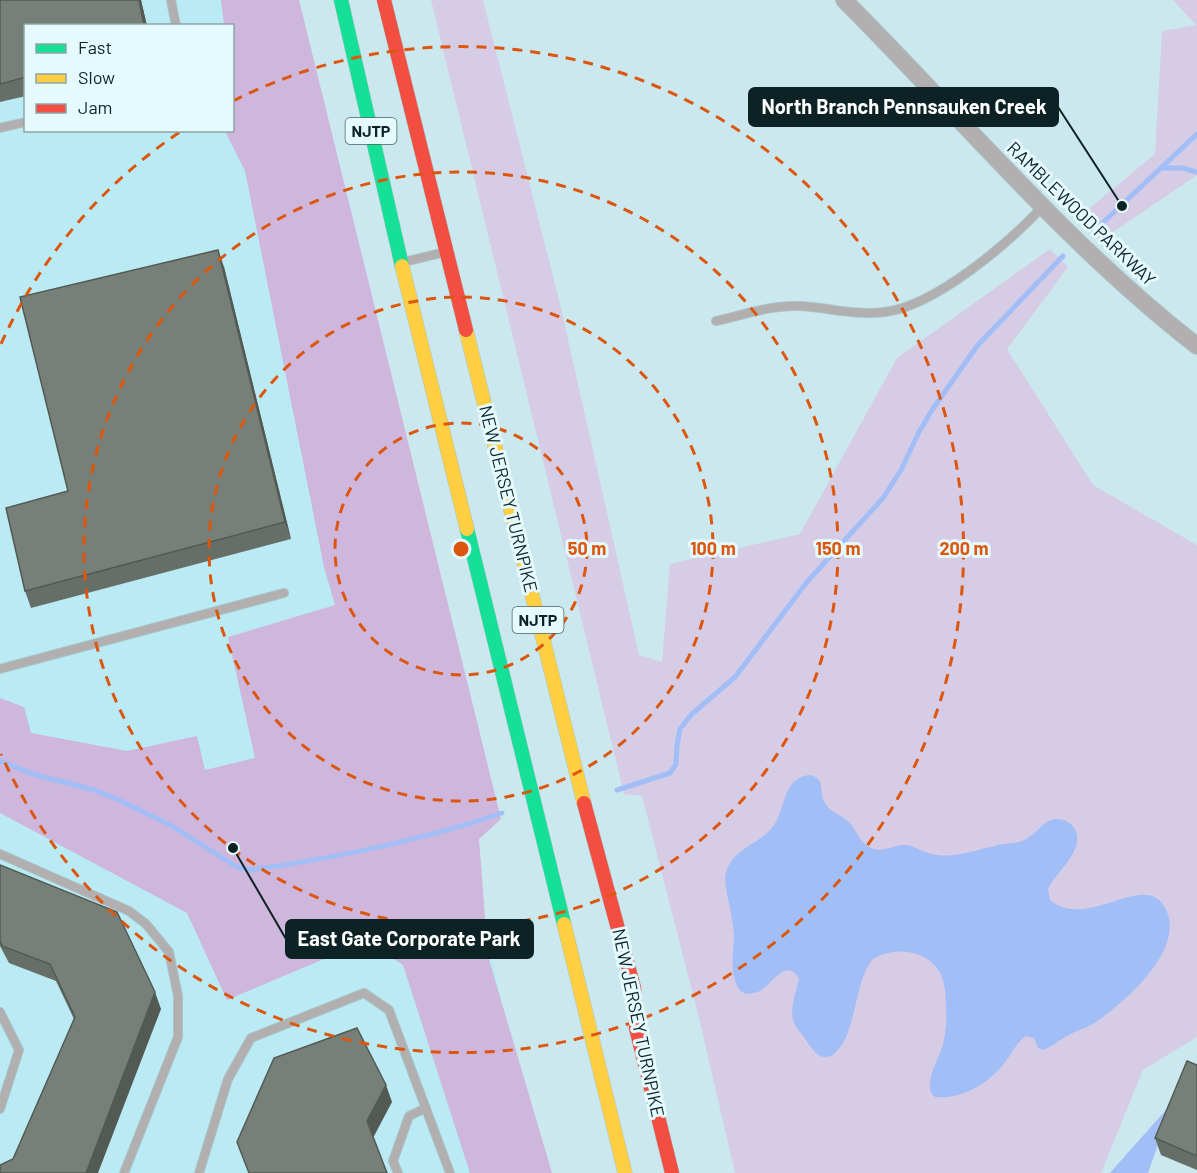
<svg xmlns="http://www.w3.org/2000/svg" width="1197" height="1173" font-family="Barlow,sans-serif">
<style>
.built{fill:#baebf4;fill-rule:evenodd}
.green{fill:#d7cce5}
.forest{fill:#ceb6dc}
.water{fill:#a2bef6}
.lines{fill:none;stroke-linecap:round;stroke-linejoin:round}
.stream{stroke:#a2bef6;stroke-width:5}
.lane-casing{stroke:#abc3c7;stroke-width:10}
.street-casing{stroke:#abc3c7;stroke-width:18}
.fast-casing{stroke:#abc3c7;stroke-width:15}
.slow-casing{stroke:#abc3c7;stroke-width:15}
.jam-casing{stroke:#abc3c7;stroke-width:15}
.lane{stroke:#b1afaf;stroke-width:8}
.street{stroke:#b1afaf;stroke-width:16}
.fast{stroke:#16e098;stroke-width:14}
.slow{stroke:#ffcf43;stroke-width:14}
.jam{stroke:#f24e42;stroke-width:14}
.wall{fill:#656e67}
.shaded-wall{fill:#535a54}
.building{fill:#768078;stroke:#535a54;stroke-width:1.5}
.ring{fill:none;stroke:#dd560d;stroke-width:3;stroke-dasharray:10 8}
.labels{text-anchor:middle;stroke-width:6;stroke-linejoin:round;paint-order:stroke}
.shield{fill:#e5fafd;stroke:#4e6366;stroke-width:1.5}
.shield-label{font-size:16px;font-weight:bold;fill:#0d2225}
.street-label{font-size:18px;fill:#0d2225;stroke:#e5fafd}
.centre{fill:#dd560d;stroke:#e5fafd;stroke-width:3}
.ring-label{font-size:18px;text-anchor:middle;font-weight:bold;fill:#dd560d;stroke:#e5fafd;stroke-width:6;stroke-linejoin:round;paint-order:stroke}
.leader{fill:none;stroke:#0d2225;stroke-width:2}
.callout-dot{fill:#0d2225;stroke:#e5fafd;stroke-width:2}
.callout{fill:#0d2225;stroke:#0d2225;stroke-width:2}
.callout-label{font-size:20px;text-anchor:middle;font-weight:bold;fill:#fff}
</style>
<rect width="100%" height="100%" fill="#cbe8ee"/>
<path class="built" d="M0,0H266L393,524L541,1173H0ZM26,26H232V130H26Z"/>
<g class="green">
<polygon points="431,0 483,0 560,304 639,655 662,662 670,564 800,534 897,358 1050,249 1068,267 1007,349 1093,485 1197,545 1197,1037 1143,1070 1101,1173 735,1173 700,1022 642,796 624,794"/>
<polygon points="1173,0 1197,0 1197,175 1100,241 1078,218 1155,154 1162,31 1196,25"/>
</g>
<polygon class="forest" points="221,0 299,0 501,819 479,839 488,956 552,1173 470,1173 403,965 367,941 227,1000 187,913 0,813 0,698 24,707 31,733 127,751 197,736 205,770 255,758 228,637 335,605 324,567 245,171 225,131 232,130 232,26 224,25"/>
<g class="water">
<path d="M809,775C827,778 818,792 825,803C830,813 843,815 850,823C857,832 862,846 874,849C885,852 895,844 906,845C914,846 923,852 932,854C954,859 974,850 995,846C1003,843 1013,844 1022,841C1034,837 1041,823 1051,820C1060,817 1070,821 1075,829C1086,850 1056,872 1048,889L1050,900C1087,931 1143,871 1164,906C1189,946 1127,1000 1099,1020C1089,1028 1077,1030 1067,1036C1058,1041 1052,1047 1043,1050L1038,1048L1034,1038L1026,1036C1016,1043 1012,1053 1005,1062C990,1083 961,1100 935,1097C921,1086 939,1059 943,1045C945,1035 947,1022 946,1012C946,1000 946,982 939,971C925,949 892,946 872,960C853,985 857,1035 834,1054C821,1064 812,1049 806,1040C802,1033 795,1028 793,1020C790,1007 796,992 799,979C787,956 771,985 760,991C756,993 751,993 746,994C739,991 737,987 735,980C730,963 734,952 734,935C733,922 730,908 727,894C726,887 724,879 726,872C734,847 761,844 774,825C786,808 782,779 809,775Z"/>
<polygon points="1173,1102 1148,1173 1110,1173 1117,1165"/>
</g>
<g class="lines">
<g class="stream">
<polyline points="1162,168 1182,168 1197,172"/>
<polyline points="1094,231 1197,134"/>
<path d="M0,761L36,775L94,790L119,800L172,826L237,867L250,870C335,858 420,841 502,813"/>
<polyline points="617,790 670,773 676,764 677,745 680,729 691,715 735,677 807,582 883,498 901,470 919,432 932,410 977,346 1063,256"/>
</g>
<defs>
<g id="lane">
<polyline points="171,0 176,26"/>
<polyline points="0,128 26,122"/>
<polyline points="404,262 441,253"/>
<path d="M716,321C743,315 771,305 798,306C827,307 855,316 885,312C935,306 1009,243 1043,206"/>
<polyline points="0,669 284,593"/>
<polyline points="0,854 129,911 146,924 169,952 178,996 178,1037 124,1173"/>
<polyline points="0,1012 19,1050 0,1109"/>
<polyline points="199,1173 228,1079 251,1038 364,993 389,1010 450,1173"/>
<polyline points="398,1173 393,1161 409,1116 426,1108"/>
</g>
<path id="street" d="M844,0C960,116 1067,245 1197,346"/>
<g id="fast">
<polyline points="341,0 402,266"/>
<polyline points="467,529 564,924"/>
</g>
<g id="slow">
<polyline points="402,266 467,529"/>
<polyline points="466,330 584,803"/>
<polyline points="564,924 625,1173"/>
</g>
<g id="jam">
<polyline points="384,0 466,330"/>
<polyline points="584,803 634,988 636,1028 672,1173"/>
</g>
</defs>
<use href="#lane" class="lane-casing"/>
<use href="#street" class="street-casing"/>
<use href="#fast" class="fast-casing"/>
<use href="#slow" class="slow-casing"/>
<use href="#jam" class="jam-casing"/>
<use href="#lane" class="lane"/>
<use href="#street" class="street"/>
<use href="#fast" class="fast"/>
<use href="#slow" class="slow"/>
<use href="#jam" class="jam"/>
</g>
<g class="wall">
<polygon points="0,0 141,0 147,26 26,26 26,96 0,102"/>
<polygon points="224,267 291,539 31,608 25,591 68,491"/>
<polygon points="0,865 161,1009 13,1159 74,1019 56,981 9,963 0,946"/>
<polygon points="1197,1065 1197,1170 1161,1155 1155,1138"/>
</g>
<g class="shaded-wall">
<polygon points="139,0 141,0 147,26 144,26"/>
<polygon points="218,250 224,267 291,539 285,522"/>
<polygon points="155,992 161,1009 98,1173 86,1173"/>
<polygon points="386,1085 392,1102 373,1138 367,1121"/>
</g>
<g class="building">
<polygon points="0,0 139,0 144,26 26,26 26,77 0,84"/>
<polygon points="218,250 285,522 25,591 6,508 68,491 20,297"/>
<polygon points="0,865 117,912 155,992 86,1173 0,1173 0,1165 13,1159 75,1017 50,964 2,946 0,941"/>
<polygon points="357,1028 386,1085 367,1121 387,1173 249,1173 237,1142 274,1058"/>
<polygon points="1187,1061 1197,1065 1197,1156 1155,1138"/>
</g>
<g class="ring">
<circle cx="461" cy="549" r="126"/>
<circle cx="461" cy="549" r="252"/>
<circle cx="461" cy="549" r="377"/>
<path d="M1 344A503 503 0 0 1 180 132M233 101A503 503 0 1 1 1 754"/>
</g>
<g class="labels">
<g class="shield">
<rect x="345.5" y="118" width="51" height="26" rx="4.5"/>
<rect x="512.5" y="607" width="51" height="26" rx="4.5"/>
</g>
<g class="shield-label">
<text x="371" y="137">NJTP</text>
<text x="538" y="626">NJTP</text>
</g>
<g class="street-label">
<text transform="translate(1081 214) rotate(44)" y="6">RAMBLEWOOD PARKWAY</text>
<text transform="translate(508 499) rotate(76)" y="6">NEW JERSEY TURNPIKE</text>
<text transform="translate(638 1023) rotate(78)" y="6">NEW JERSEY TURNPIKE</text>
</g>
</g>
<circle cx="461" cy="549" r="9" class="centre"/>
<g class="ring-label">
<text x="587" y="555">50 m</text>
<text x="713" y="555">100 m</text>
<text x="838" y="555">150 m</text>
<text x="964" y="555">200 m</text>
</g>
<path class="leader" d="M1122 206L1058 107M233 848L286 939"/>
<g class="callout-dot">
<circle cx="1122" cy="206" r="6"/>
<circle cx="233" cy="848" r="6"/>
</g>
<g class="callout">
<rect x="749" y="88" width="309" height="38" rx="6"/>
<rect x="286" y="920" width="247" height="38" rx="6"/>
</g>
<g class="callout-label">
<text x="904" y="114">North Branch Pennsauken Creek</text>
<text x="409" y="946">East Gate Corporate Park</text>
</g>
<rect x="24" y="24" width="210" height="108" fill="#e5fafd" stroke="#8fa4a7" stroke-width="1.5"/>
<rect x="36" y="44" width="30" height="9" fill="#16e098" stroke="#8fa4a7" stroke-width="1.5"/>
<text x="78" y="54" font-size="18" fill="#0d2225">Fast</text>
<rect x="36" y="74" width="30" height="9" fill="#ffcf43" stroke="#8fa4a7" stroke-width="1.5"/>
<text x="78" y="84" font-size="18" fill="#0d2225">Slow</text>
<rect x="36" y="104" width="30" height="9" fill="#f24e42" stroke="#8fa4a7" stroke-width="1.5"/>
<text x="78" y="114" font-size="18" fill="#0d2225">Jam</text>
</svg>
